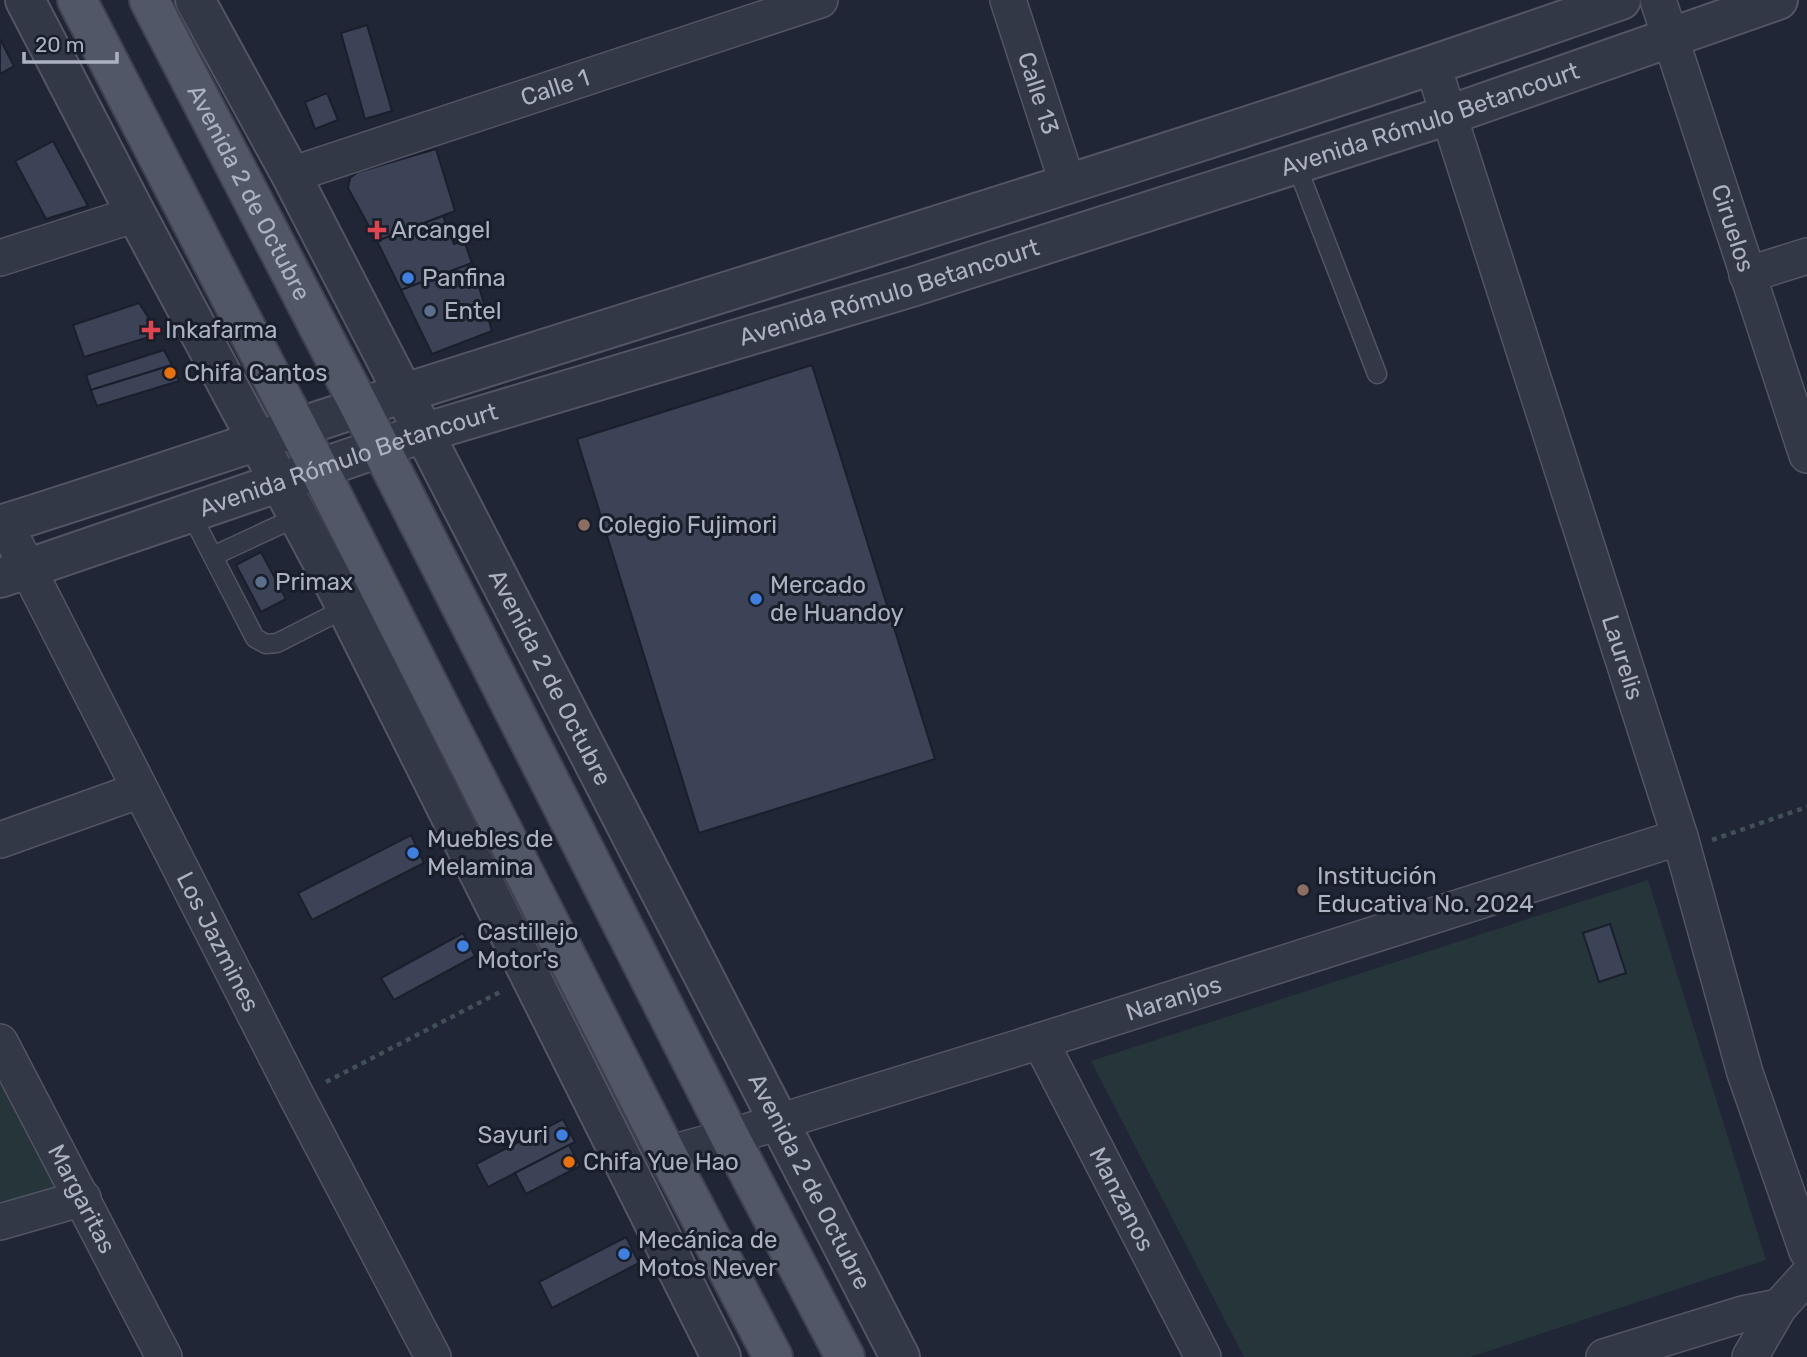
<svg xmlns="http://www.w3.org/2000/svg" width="1807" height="1357" font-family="Rubik,sans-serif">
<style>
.green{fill:#25353a}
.building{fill:#3c4356;stroke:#1b1f2d;stroke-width:2}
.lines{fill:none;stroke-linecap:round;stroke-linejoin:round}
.service-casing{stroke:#515564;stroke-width:21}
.minor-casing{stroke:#515564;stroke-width:38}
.tertiary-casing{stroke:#515564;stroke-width:42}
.primary-casing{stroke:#3d4150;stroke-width:42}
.path{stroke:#415056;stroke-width:4.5;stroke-dasharray:5 5;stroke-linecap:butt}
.service{stroke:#333846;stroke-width:18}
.minor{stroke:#333846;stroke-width:35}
.tertiary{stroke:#333846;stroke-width:38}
.primary{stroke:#515766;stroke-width:38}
.health-dot{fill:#e0444e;stroke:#191e2b;stroke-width:2.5}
.shop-dot{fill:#3f7fe0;stroke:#191e2b;stroke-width:2.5}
.service-dot{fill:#5c6f8a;stroke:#191e2b;stroke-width:2.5}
.food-dot{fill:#e8710a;stroke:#191e2b;stroke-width:2.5}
.education-dot{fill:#8d6e63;stroke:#191e2b;stroke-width:2.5}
.labels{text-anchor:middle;stroke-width:6;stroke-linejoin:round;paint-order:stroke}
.street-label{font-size:24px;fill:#adb2c3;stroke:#191e2b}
.poi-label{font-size:24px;fill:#adb2c3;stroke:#191e2b;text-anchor:start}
</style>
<rect width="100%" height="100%" fill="#202635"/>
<g class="green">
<polygon points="1648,880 1766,1260 1470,1357 1244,1357 1091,1061"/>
<polygon points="0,1083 56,1191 0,1207"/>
</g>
<g class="building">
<polygon points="367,25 392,111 365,119 341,33"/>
<polygon points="0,39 14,66 0,74"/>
<polygon points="327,93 338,120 315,129 305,102"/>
<polygon points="53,141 88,206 46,219 15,161"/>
<polygon points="436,149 455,211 377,241 348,188 350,178 358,172"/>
<polygon points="443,216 454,244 464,241 472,263 401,290 377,241"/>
<polygon points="472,263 492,331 432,354 401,290"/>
<polygon points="139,303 159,334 84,357 73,325"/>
<polygon points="164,350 172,365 91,390 86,375"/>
<polygon points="172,365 179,381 97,406 91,390"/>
<polygon points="812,365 935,759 699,833 577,439"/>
<polygon points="261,552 286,599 261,612 236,565"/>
<polygon points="411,835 424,863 312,920 298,893"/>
<polygon points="1610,924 1626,973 1599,982 1583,933"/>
<polygon points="463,933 475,956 394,1000 381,978"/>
<polygon points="563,1119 575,1142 488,1187 476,1164"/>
<polygon points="569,1145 580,1166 526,1194 515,1173"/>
<polygon points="626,1237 639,1263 552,1308 539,1282"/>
</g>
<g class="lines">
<defs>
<g id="service">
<polyline points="1296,164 1377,374"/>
<polyline points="191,514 255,638 266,644 277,643 346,608"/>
<polyline points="213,556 299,516"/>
</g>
<g id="minor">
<path id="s1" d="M1008,0L1068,185"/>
<path id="s2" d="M1658,0L1807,455"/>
<path id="s3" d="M1433,66L1680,837L1745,1073L1807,1251"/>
<path id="s4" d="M291,175L820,0"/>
<polyline points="0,258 136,214"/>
<polyline points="1747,275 1807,256"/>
<path id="s5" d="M5,524L297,1097L433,1357"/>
<polyline points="0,840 140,790"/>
<path id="s6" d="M1040,1041L1203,1357"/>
<path id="s7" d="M0,1042L164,1357"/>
<path id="s8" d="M667,1154L730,1137L1040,1041L1680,837"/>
<polyline points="0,1222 83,1198"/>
<polyline points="1604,1357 1743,1314 1779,1307"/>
<polyline points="1750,1357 1779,1307 1807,1276"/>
</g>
<g id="tertiary">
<polyline points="25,0 136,214 339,593 721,1357"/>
<path id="s9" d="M195,0L291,175L900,1357"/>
<path d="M0,525C120,488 239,446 358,408C779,273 1203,147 1621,0"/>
<path id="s10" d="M0,578L423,433L912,287L1449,115L1778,0"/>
</g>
<g id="primary">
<polyline points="77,0 319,469 667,1154 773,1357"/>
<path id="s11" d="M149,0L360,407L730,1137L845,1357"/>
</g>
</defs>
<use href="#service" class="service-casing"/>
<use href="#minor" class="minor-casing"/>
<use href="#tertiary" class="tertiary-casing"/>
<use href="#primary" class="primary-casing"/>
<g class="path">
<polyline points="1712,840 1807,807"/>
<polyline points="326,1082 502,991"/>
</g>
<use href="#service" class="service"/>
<use href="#minor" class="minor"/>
<use href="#tertiary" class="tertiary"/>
<use href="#primary" class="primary"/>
</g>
<g class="health-dot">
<path d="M373.5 219.5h7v7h7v7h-7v7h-7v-7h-7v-7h7z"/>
<path d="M147.5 319.5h7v7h7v7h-7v7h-7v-7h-7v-7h7z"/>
</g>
<g class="shop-dot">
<circle cx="408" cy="278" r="7"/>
<circle cx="756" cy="599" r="7"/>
<circle cx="413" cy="853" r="7"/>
<circle cx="463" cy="946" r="7"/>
<circle cx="562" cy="1135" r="7"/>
<circle cx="624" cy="1254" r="7"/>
</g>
<g class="service-dot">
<circle cx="430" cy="311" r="7"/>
<circle cx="261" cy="582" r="7"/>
</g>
<g class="food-dot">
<circle cx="170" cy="373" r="7"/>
<circle cx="569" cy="1162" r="7"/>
</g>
<g class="education-dot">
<circle cx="584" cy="525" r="7"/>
<circle cx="1303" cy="890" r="7"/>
</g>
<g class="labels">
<g class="street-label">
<text dy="8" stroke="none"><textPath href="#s4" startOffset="278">Calle 1</textPath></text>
<text dy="8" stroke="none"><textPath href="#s1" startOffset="98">Calle 13</textPath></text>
<text dy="8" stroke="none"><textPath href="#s10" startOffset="1502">Avenida Rómulo Betancourt</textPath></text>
<text dy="8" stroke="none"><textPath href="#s11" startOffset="217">Avenida 2 de Octubre</textPath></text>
<text dy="8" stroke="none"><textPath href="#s2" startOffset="240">Ciruelos</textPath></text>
<text dy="8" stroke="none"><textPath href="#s10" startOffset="934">Avenida Rómulo Betancourt</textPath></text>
<text dy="8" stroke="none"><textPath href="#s10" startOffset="368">Avenida Rómulo Betancourt</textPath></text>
<text dy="8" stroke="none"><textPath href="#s3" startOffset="621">Laurelis</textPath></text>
<text dy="8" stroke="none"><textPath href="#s9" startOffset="765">Avenida 2 de Octubre</textPath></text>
<text dy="8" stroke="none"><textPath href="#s5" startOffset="469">Los Jazmines</textPath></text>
<text dy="8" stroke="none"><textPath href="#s8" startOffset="530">Naranjos</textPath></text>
<text dy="8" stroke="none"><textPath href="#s9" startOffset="1332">Avenida 2 de Octubre</textPath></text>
<text dy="8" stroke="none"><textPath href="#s7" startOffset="177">Margaritas</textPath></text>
<text dy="8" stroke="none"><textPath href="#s6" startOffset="178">Manzanos</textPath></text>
</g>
<g class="poi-label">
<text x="391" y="238">Arcangel</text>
<text x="422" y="286">Panfina</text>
<text x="444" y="319">Entel</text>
<text x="165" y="338">Inkafarma</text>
<text x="184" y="381">Chifa Cantos</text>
<text x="598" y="533">Colegio Fujimori</text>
<text x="275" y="590">Primax</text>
<text x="770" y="593">Mercado<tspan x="770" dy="28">de Huandoy</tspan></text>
<text x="427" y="847">Muebles de<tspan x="427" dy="28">Melamina</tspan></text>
<text x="1317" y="884">Institución<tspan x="1317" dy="28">Educativa No. 2024</tspan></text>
<text x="477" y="940">Castillejo<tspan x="477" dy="28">Motor's</tspan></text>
<text x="548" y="1143" text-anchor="end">Sayuri</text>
<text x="583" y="1170">Chifa Yue Hao</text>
<text x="638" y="1248">Mecánica de<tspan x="638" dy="28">Motos Never</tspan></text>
</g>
</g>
<path d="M24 52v10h93v-10" fill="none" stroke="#adb2c3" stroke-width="3.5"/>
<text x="35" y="52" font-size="21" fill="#adb2c3" stroke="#191e2b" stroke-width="5" paint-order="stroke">20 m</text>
</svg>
